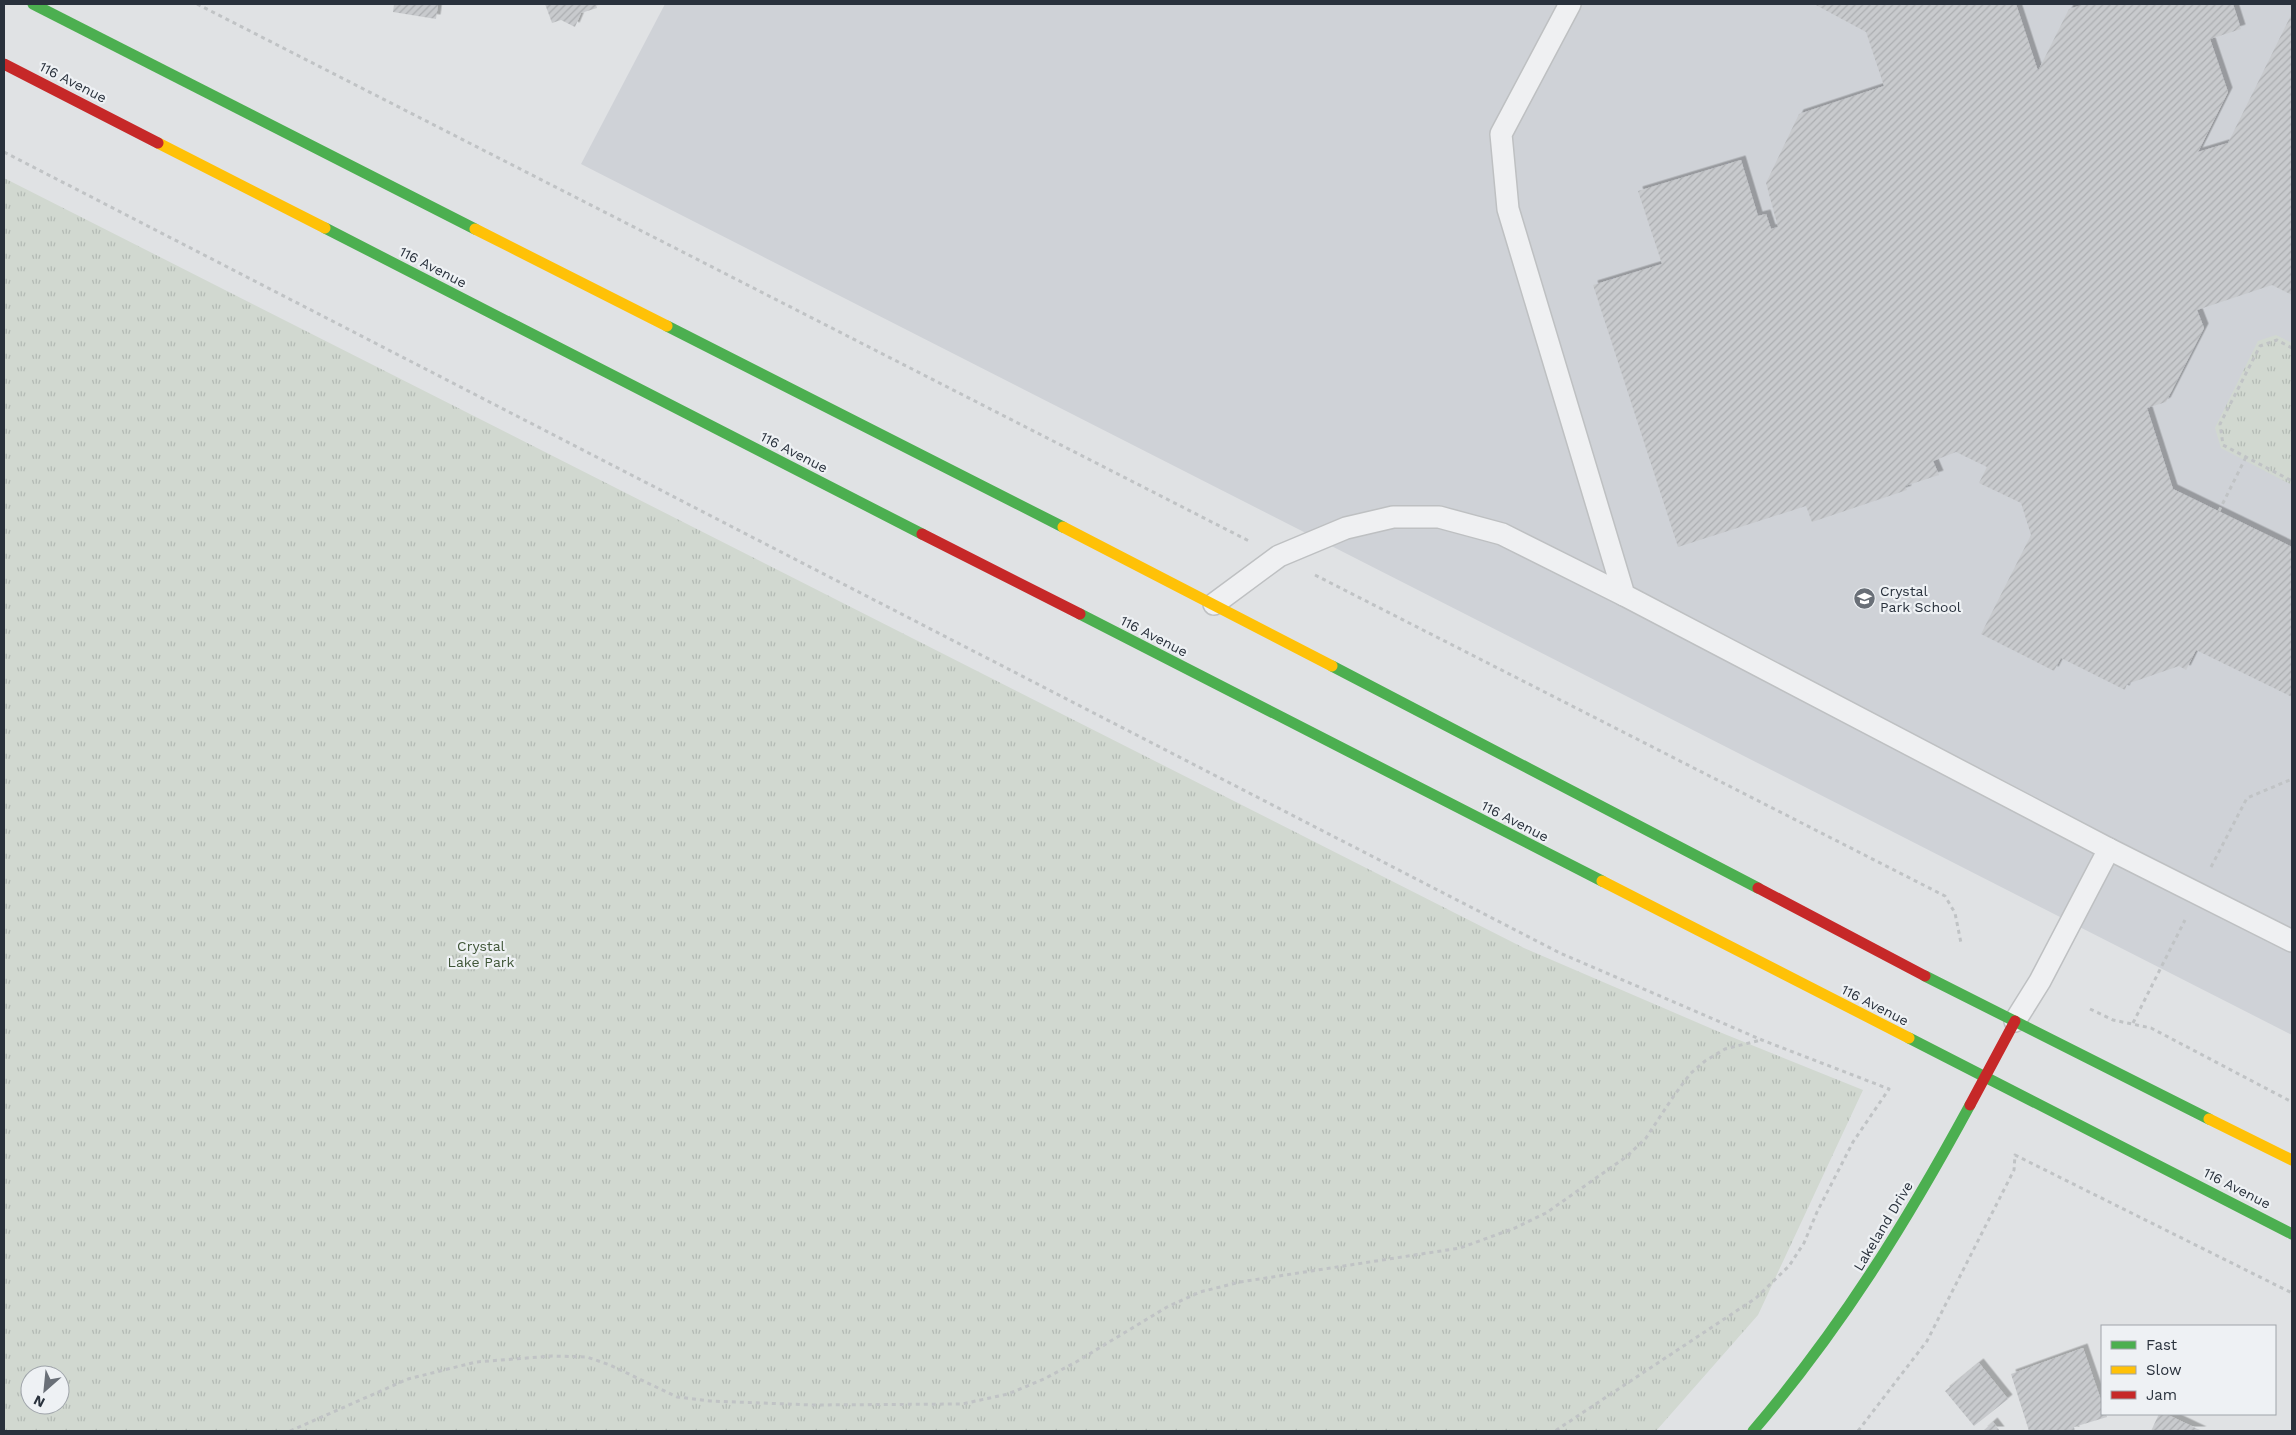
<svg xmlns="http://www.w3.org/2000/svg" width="2296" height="1435" font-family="'Work Sans',sans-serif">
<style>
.built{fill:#cfd2d7}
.park{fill:url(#park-tufts);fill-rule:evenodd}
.building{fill:url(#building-hatch);filter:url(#shadow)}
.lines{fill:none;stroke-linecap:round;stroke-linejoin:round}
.lane-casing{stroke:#bec0c2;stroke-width:24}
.path{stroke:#c0c3c5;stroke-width:3;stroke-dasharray:4 4;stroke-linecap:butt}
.lane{stroke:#eff0f2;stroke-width:21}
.fast{stroke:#4caf50;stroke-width:11}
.slow{stroke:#ffc107;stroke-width:11}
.jam{stroke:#c62828;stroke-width:11}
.labels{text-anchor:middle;stroke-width:4.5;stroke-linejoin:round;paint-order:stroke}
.street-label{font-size:14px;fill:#29313c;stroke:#eef1f4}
.poi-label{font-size:14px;fill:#29313c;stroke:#eef1f4;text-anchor:start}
.park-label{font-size:14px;fill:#405638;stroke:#eef1f4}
</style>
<defs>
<pattern id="park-tufts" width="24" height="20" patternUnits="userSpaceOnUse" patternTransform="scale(1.25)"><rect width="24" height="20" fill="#d1d8d0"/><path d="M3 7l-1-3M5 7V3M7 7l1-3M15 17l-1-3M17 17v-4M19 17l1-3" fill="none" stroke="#b3bab4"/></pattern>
<pattern id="building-hatch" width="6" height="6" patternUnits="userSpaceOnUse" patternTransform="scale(1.25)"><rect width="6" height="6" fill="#c8cacd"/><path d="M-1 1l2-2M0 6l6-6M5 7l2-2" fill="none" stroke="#acaeb1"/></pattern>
<filter id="shadow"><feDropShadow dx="4.5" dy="-4.5" stdDeviation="0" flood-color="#0004"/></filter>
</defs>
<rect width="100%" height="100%" fill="#e0e2e4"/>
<polygon class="built" points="665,4 2292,4 2292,1035 581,164"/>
<g class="park">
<path d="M4,178L1524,948L1717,1031L1863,1090L1758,1315L1656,1431H4ZM30,1375H60V1405H30Z"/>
<polygon points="2276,335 2292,343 2292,485 2221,448 2215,428 2258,341"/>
</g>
<g class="building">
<polygon points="394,4 438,4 436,19 393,12"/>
<polygon points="545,4 596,4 597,8 581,13 575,27 561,20 552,23"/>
<polygon points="1814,4 2016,4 2038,71 2069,9 2085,4 2233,4 2241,29 2210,39 2228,92 2198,152 2228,143 2292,13 2292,295 2272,285 2197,310 2204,328 2166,402 2147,408 2173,489 2292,547 2292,697 2196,650 2186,670 2179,666 2127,684 2125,690 2061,658 2054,671 1981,634 2031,535 2021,503 1979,483 1987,467 1956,452 1933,461 1939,475 1905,486 1907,490 1812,522 1806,506 1678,547 1593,285 1662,264 1638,191 1741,160 1758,216 1766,214 1771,229 1778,227 1766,183 1799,114 1884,86 1866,32"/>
<polygon points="2083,1348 2102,1403 2102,1414 2106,1414 2107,1417 2074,1427 2075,1431 2029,1431 2011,1374"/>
<polygon points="1979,1363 2008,1399 1974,1426 1945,1391"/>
<polygon points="2159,1414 2166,1414 2202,1431 2151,1431"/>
<polygon points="1993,1422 2000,1431 1983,1431"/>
</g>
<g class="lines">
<defs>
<g id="lane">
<polyline points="1570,4 1501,134 1508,209 1624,595 2109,849 2292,941"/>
<polyline points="1214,604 1279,556 1346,528 1393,517 1439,517 1502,534 1624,595"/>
<polyline points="2015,1021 2040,981 2109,849"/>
</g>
</defs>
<use href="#lane" class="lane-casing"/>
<g class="path">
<polyline points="197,4 1249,541"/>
<polyline points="4,152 1560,953 1762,1040 1889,1089 1853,1142 1817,1212 1804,1243 1789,1266 1756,1298 1555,1431"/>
<polyline points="2292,348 2277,340 2260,346 2220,424 2223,445 2292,481"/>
<polyline points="2219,511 2246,457"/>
<polyline points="1315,575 1945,896 1955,913 1961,943"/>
<polyline points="2211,867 2247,798 2292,779"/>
<polyline points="2090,1009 2113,1020 2151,1028 2292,1102"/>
<polyline points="2133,1023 2185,920"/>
<polyline points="290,1431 408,1379 476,1362 552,1356 587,1357 610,1365 677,1397 710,1401 813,1405 962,1404 1008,1394 1044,1379 1076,1362 1167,1307 1200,1292 1240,1282 1460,1248 1515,1228 1546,1213 1626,1157 1646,1138 1673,1097 1690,1074 1705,1061 1725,1049 1761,1040"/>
<polyline points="1858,1431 1927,1341 2014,1170 2015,1155 2292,1293"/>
</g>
<use href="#lane" class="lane"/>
<g class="fast">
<polyline points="33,4 475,229"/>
<polyline points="325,228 922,534"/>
<polyline points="667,326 1063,527"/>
<polyline points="1080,614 1602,881"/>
<polyline points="1332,666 1758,888"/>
<polyline points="1925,976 2209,1119"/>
<polyline points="1909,1038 2292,1234"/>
<path d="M1753,1431C1841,1328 1906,1223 1970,1105"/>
</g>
<g class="slow">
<polyline points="158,143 325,228"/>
<polyline points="475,229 667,326"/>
<polyline points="1063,527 1332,666"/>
<polyline points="1602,881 1909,1038"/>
<polyline points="2209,1119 2292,1160"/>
</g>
<g class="jam">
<polyline points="4,64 158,143"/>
<polyline points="922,534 1080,614"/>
<polyline points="1758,888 1925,976"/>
<polyline points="1970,1105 2015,1021"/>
</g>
</g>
<defs>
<symbol id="school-disc" viewBox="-11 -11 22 22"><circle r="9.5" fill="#696f77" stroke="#eef1f4"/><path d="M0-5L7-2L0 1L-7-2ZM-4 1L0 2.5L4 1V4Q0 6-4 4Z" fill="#fff"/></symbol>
</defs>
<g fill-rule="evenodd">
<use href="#school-disc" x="1852" y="586" width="25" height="25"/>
</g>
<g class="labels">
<g class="street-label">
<text transform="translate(73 82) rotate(27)" y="5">116 Avenue</text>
<text transform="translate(433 267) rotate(27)" y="5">116 Avenue</text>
<text transform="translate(794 452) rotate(27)" y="5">116 Avenue</text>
<text transform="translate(1154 636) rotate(27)" y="5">116 Avenue</text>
<text transform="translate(1515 821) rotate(27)" y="5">116 Avenue</text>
<text transform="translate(1875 1005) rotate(27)" y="5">116 Avenue</text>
<text transform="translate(2237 1188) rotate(27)" y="5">116 Avenue</text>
<text transform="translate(1883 1226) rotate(-59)" y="5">Lakeland Drive</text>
</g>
<g class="poi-label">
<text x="1880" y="596">Crystal<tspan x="1880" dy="16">Park School</tspan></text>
</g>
<g class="park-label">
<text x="481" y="951">Crystal<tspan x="481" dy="16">Lake Park</tspan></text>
</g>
</g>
<rect width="2296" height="1435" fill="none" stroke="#29313c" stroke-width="10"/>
<rect x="2101" y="1325" width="175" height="90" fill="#eef1f4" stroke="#9fa4aa"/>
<rect x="2111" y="1341" width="25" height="8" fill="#4caf50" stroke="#9fa4aa"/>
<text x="2146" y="1350" font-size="15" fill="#29313c">Fast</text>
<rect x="2111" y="1366" width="25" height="8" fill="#ffc107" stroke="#9fa4aa"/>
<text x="2146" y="1375" font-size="15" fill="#29313c">Slow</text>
<rect x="2111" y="1391" width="25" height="8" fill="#c62828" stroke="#9fa4aa"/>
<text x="2146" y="1400" font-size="15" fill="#29313c">Jam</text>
<g transform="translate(45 1390) rotate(207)"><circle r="24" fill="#eef1f4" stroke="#9fa4aa"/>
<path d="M0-4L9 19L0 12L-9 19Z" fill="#696f77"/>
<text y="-8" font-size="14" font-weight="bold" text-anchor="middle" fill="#29313c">N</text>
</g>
</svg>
